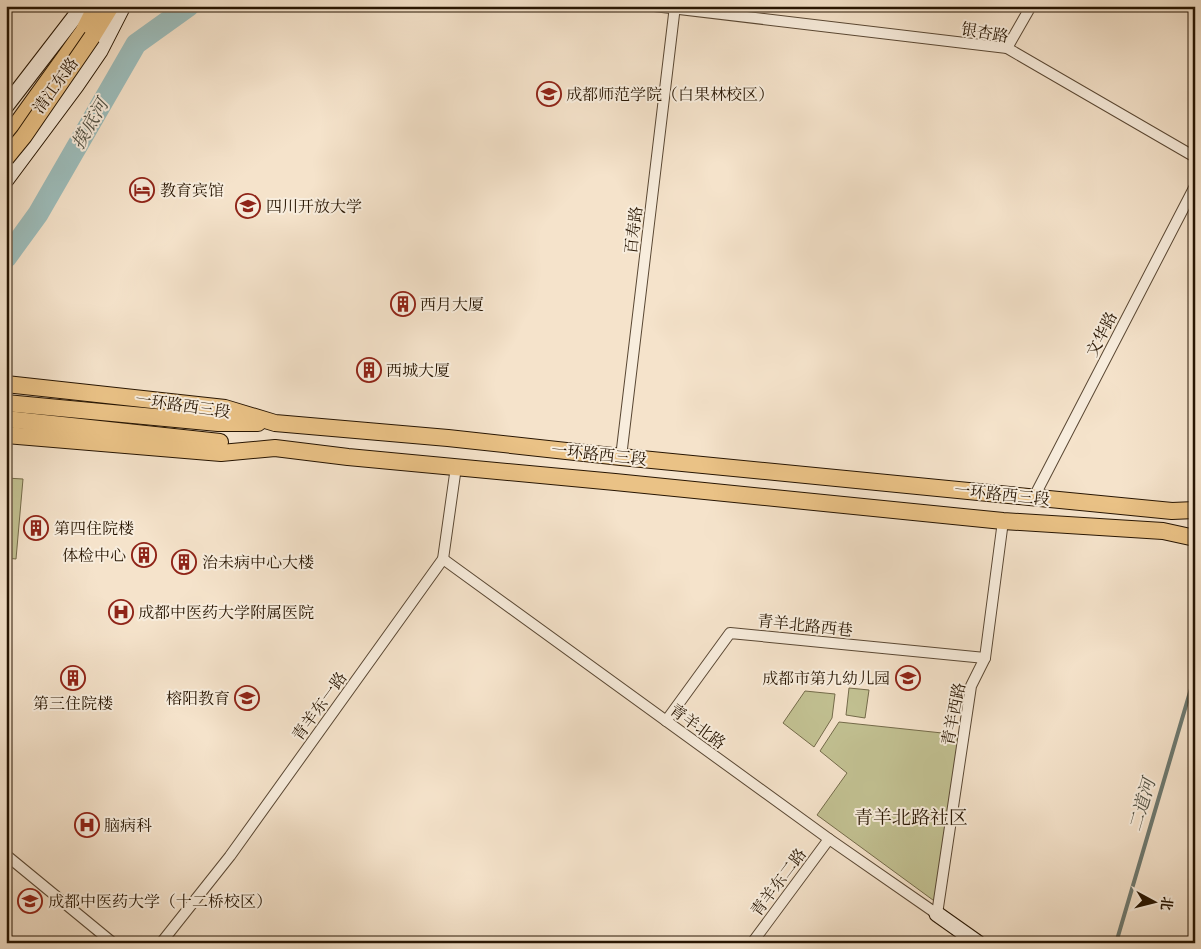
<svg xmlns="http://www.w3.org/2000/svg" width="1201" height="949" font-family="'IM FELL Double Pica','Noto Serif SC',serif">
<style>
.green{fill:#c2c192;stroke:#746b4a}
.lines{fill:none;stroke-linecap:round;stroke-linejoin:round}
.stream{stroke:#6e7a71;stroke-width:4}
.river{stroke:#9dbdbb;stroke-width:21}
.street-casing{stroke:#5a4834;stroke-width:12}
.secondary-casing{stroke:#271502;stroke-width:17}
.primary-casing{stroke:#271502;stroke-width:18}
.street{stroke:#f8eddd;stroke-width:10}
.secondary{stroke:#f8eddd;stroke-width:15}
.primary{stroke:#eac286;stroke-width:16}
.primary-bridge-casing{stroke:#271502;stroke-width:18;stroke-linecap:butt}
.primary-bridge{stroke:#eac286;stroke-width:16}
.labels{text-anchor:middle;stroke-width:4;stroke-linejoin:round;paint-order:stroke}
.street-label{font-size:16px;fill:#271502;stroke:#f8eddd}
.poi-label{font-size:16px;fill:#271502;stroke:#f8eddd;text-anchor:start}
.water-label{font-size:18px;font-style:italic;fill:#505043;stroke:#f8eddd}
.quarter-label{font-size:19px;fill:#271502;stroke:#f8eddd}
</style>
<rect width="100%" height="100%" fill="#f5e3cb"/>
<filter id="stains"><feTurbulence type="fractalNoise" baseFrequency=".004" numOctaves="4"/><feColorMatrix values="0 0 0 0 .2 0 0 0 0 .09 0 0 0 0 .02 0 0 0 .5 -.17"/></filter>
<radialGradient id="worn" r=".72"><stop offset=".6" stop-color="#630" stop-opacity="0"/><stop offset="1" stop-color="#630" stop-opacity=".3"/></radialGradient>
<g class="green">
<polygon points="6,478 23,479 16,559 6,558"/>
<polygon points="849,688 869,690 865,718 846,715"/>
<polygon points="805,691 835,694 832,718 814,747 783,723"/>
<polygon points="839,722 961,735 937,903 817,815 847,773 820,751"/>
</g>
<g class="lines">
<polyline class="stream" points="1116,943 1195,675"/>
<polyline class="river" points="6,258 38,214 136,44 189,6"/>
<defs>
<g id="street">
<polyline points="654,6 1007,48 1195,157"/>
<polyline points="1007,48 1031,6"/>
<polyline points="621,457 675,6"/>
<polyline points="1034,497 1195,186"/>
<polyline points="443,559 829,839 937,914 971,686 985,658 1003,521"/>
<polyline points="666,721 730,633 985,658"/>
<polyline points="6,855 113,943"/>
<polyline points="161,943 230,856 443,559 456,467"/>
<polyline points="752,943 829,839"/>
</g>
<g id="secondary">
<polyline points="6,106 83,6"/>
<polyline points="6,180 76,86 100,51 123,6"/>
<polyline points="937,914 978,943"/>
</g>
<g id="primary">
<polyline points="92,37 111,6"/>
<polyline points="6,139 83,32 96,6"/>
<polyline points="6,384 225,408 275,423 448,438 621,457 1172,511 1195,510"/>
<polyline points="6,403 218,423 258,423"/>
<polyline points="6,419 220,442"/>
<polyline points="6,435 221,453 275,448 348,457 615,482 1003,521 1163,531 1195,538"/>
</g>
</defs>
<use href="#street" class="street-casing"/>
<use href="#secondary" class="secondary-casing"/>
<use href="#primary" class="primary-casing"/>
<use href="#street" class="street"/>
<use href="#secondary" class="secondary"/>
<use href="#primary" class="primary"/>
<defs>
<polyline id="primary-bridge" points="6,158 24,136 92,37"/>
</defs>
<use href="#primary-bridge" class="primary-bridge-casing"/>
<use href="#primary-bridge" class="primary-bridge"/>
</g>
<defs>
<symbol id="university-ring" viewBox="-11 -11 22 22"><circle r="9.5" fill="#f8eddd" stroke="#8f2418" stroke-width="1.5"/><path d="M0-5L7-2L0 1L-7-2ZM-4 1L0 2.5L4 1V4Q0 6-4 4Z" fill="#8f2418"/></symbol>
<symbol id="hotel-ring" viewBox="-11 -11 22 22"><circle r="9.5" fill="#f8eddd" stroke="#8f2418" stroke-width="1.5"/><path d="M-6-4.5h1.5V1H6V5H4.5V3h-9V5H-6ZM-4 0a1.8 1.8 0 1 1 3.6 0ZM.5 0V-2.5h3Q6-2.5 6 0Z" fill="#8f2418"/></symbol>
<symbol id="building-ring" viewBox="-11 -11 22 22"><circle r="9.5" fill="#f8eddd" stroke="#8f2418" stroke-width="1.5"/><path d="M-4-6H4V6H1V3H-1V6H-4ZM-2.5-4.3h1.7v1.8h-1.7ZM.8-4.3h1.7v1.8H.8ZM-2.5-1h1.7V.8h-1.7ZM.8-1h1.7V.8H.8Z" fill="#8f2418"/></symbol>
<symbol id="hospital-ring" viewBox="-11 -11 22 22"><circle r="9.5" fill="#f8eddd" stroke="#8f2418" stroke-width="1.5"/><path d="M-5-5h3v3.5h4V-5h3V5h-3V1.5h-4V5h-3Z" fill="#8f2418"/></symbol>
<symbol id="school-ring" viewBox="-11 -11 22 22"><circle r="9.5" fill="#f8eddd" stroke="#8f2418" stroke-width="1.5"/><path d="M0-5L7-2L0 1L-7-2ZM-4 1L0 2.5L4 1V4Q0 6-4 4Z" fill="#8f2418"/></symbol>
</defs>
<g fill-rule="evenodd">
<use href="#university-ring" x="535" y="80" width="28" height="28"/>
<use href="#hotel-ring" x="128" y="176" width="28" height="28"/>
<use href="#university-ring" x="234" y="192" width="28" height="28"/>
<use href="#building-ring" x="389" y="290" width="28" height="28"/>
<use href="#building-ring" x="355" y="356" width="28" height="28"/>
<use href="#building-ring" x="22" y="514" width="28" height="28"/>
<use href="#building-ring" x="130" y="541" width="28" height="28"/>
<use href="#building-ring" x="170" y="548" width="28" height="28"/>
<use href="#hospital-ring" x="107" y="598" width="28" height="28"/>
<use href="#building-ring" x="59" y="664" width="28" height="28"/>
<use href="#school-ring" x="894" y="664" width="28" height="28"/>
<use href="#school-ring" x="233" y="684" width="28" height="28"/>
<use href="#hospital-ring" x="73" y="811" width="28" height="28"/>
<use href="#university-ring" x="16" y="887" width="28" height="28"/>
</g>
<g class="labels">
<g class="street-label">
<text transform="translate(985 32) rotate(10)" y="6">银杏路</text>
<text transform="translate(55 85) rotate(-54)" y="6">清江东路</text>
<text transform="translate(633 230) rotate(-83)" y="6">百寿路</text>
<text transform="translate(1101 334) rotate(-63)" y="6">文华路</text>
<text transform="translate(183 405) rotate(8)" y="6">一环路西三段</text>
<text transform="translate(599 454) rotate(6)" y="6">一环路西三段</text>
<text transform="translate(1002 494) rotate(6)" y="6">一环路西三段</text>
<text transform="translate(805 625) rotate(6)" y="6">青羊北路西巷</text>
<text transform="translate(319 706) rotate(-54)" y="6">青羊东一路</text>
<text transform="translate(953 714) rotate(-79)" y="6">青羊西路</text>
<text transform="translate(698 726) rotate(36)" y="6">青羊北路</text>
<text transform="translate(778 882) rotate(-53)" y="6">青羊东二路</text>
</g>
<g class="poi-label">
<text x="566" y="100">成都师范学院（白果林校区）</text>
<text x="160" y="196">教育宾馆</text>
<text x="266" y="212">四川开放大学</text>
<text x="420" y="310">西月大厦</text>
<text x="386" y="376">西城大厦</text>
<text x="54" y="534">第四住院楼</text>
<text x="126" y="561" text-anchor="end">体检中心</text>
<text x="202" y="568">治未病中心大楼</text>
<text x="138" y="618">成都中医药大学附属医院</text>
<text x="890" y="684" text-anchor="end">成都市第九幼儿园</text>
<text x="230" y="704" text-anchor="end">榕阳教育</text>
<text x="73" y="709" text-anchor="middle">第三住院楼</text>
<text x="104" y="831">脑病科</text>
<text x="48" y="907">成都中医药大学（十二桥校区）</text>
</g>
<g class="water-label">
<text transform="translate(90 124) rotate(-60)" y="6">摸底河</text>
<text transform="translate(1142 805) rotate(-74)" y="6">二道河</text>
</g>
<g class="quarter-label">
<text x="911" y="824">青羊北路社区</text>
</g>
</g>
<rect width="1201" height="949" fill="none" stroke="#f5e3cb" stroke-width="25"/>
<rect x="8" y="8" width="1186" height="934" fill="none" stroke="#271502" stroke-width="2.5"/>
<rect x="12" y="12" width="1176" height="924" fill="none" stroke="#271502"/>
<g transform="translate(1154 902) rotate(97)" stroke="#f8eddd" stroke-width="4" paint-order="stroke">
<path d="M0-4L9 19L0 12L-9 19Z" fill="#271502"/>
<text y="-8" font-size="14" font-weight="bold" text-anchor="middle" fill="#271502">北</text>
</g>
<rect width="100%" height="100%" filter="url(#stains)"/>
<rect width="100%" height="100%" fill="url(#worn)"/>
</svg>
